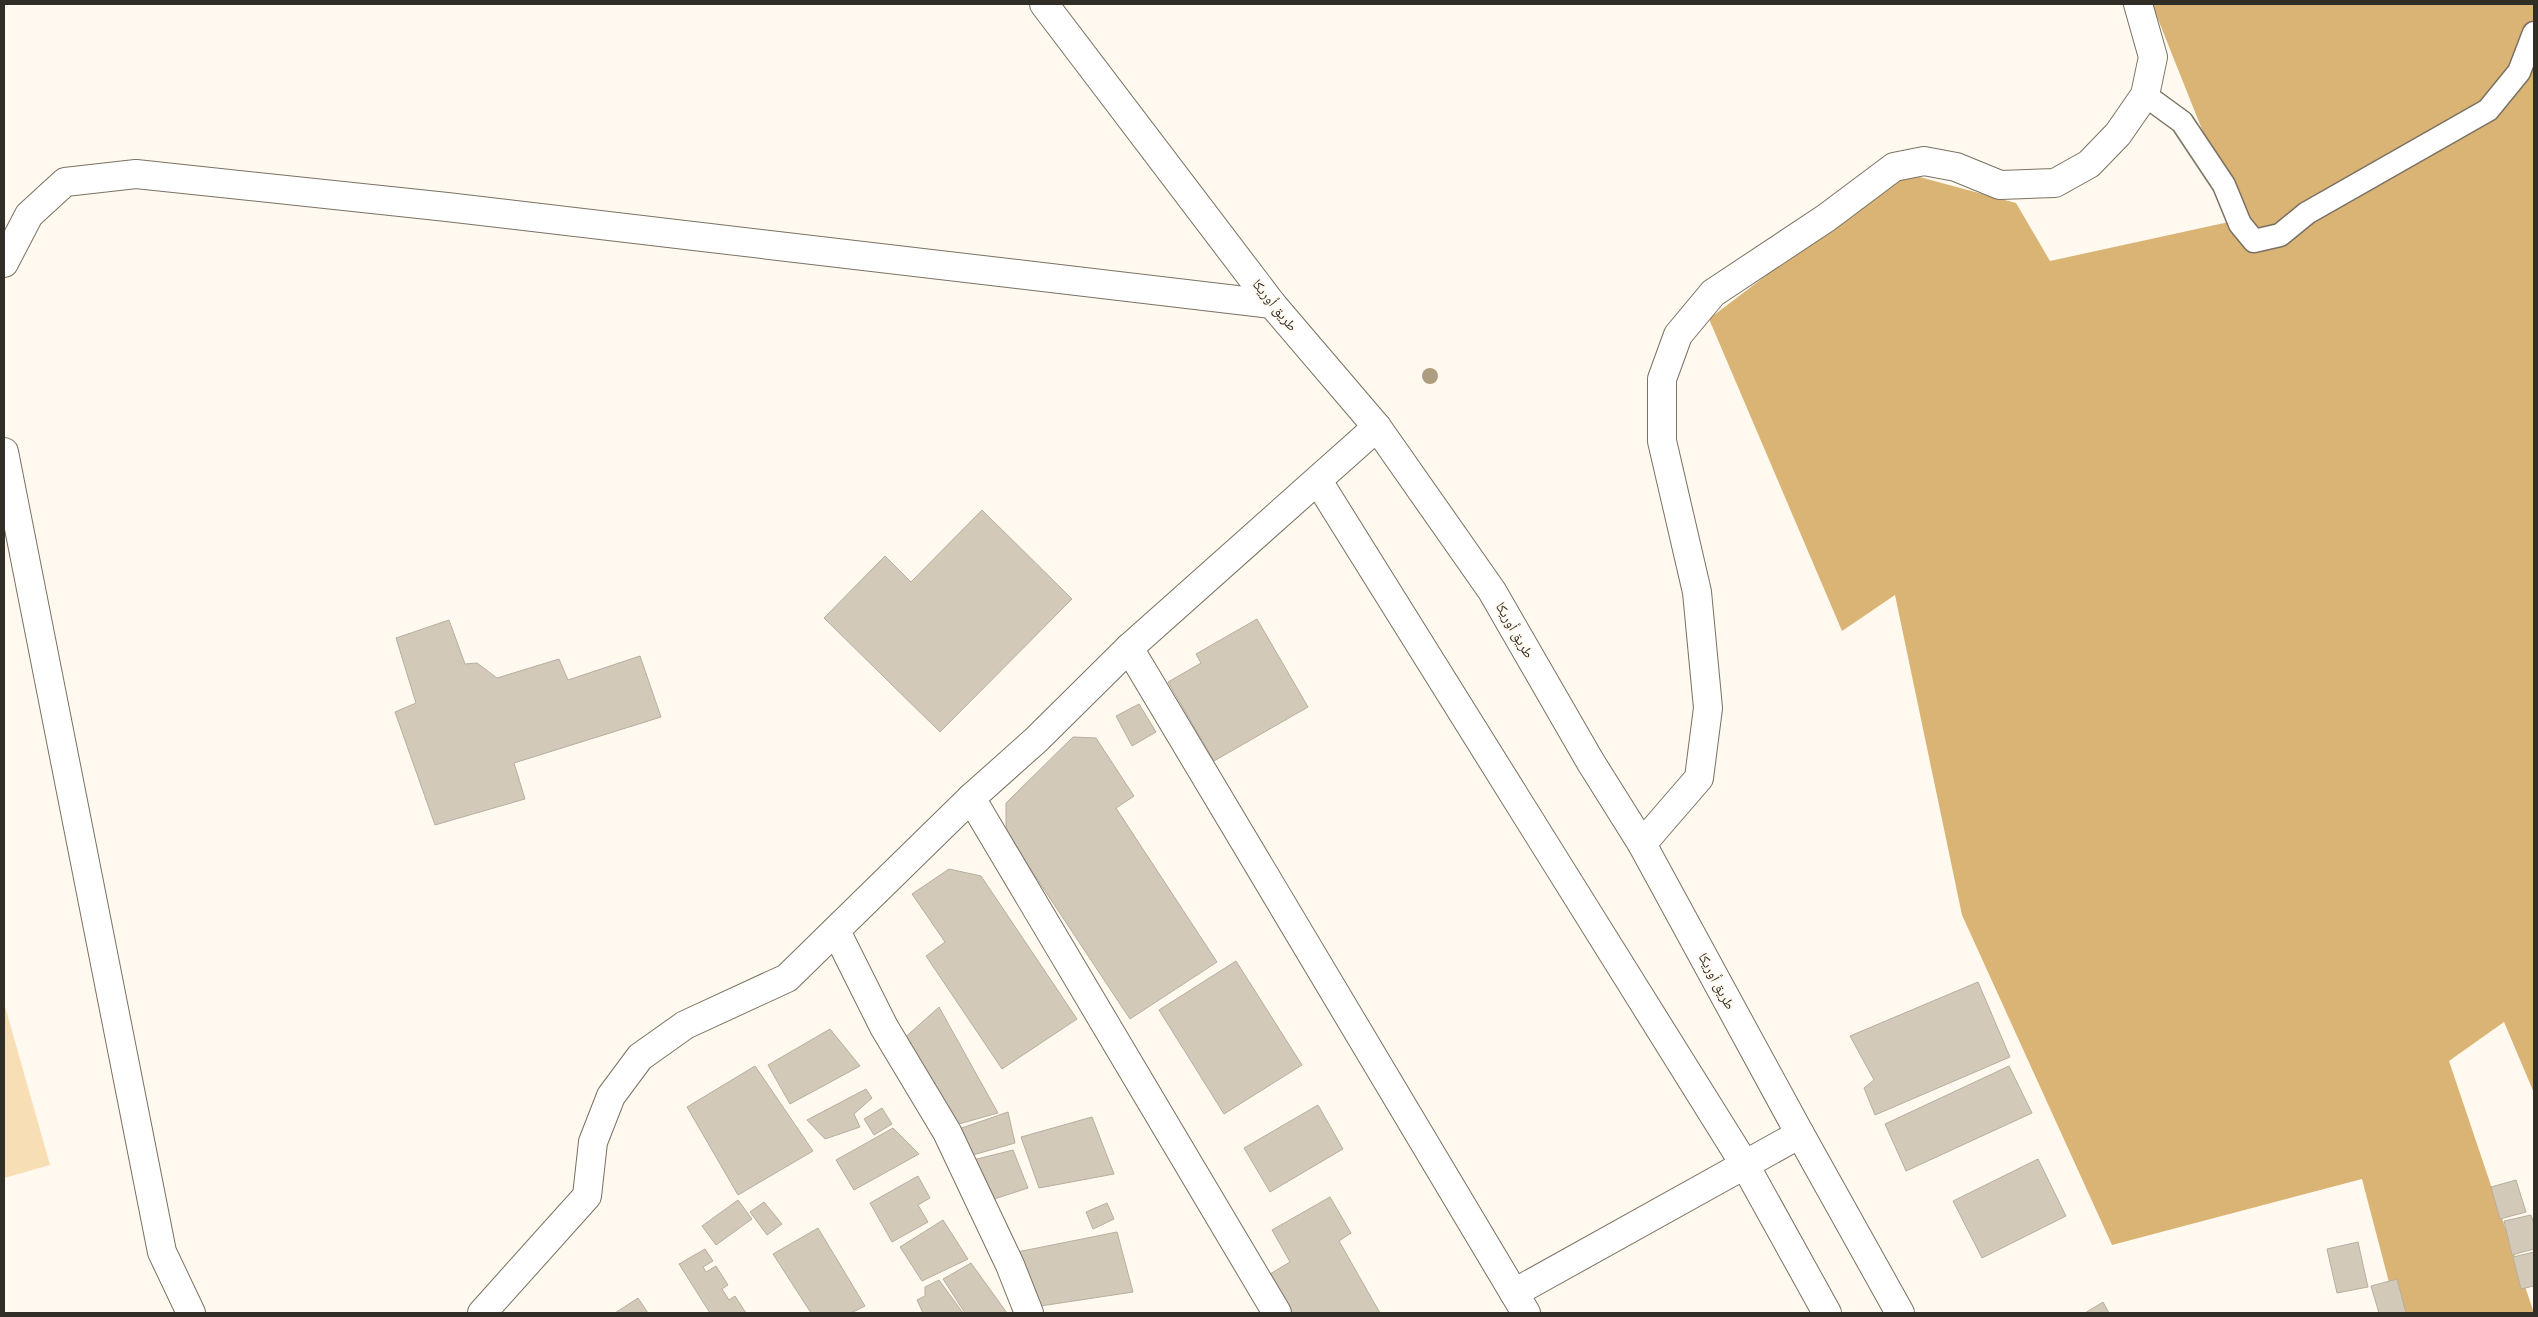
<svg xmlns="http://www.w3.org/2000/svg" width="2538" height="1317" font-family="'Exo 2','Noto Naskh Arabic',sans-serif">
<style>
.green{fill:#f8deb4}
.forest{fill:#dab475}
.building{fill:#d3c9b9;stroke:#b7ae9e}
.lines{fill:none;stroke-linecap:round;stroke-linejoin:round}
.service-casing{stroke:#7a7162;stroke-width:25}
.minor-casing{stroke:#7a7162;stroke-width:30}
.tertiary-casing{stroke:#7a7162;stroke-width:30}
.service{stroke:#fff;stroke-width:22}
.minor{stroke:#fff;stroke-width:28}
.tertiary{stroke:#fff;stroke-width:28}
.tree{fill:#af9d7f}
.labels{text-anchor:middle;stroke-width:4;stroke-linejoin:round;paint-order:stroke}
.street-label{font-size:14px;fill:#312e27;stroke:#fff9ef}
</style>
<rect width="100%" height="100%" fill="#fff9ef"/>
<polygon class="green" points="4,1003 50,1165 4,1178"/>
<polygon class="forest" points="2152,4 2534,4 2534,1093 2504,1022 2449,1061 2534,1313 2397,1313 2362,1179 2112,1245 1962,915 1895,595 1842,631 1709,319 1901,172 2016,203 2050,261 2238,220"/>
<g class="building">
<polygon points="982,510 1072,599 940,732 824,618 885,556 911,582"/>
<polygon points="1257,619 1308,707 1214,761 1168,682 1201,663 1196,654"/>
<polygon points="449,620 465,664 477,663 497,678 559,659 568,680 640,656 661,717 514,763 525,799 435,825 395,712 416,703 396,638"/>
<polygon points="1139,704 1156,732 1132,746 1116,716"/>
<polygon points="1073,737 1096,738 1134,796 1116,808 1217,962 1130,1019 1006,832 1006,803"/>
<polygon points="949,869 981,876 1077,1019 1002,1069 926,956 945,942 912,894"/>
<polygon points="1236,961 1302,1065 1224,1114 1159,1010"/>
<polygon points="1978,982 2010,1057 1875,1115 1864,1088 1874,1080 1850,1036"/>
<polygon points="939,1007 998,1113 948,1127 900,1042"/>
<polygon points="830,1029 860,1066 790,1104 768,1065"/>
<polygon points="755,1066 813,1151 738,1195 687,1107"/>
<polygon points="2009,1066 2032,1113 1906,1171 1885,1124"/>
<polygon points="866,1089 872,1098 854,1114 860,1127 825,1139 807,1120"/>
<polygon points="1318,1105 1343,1149 1270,1192 1244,1148"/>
<polygon points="882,1108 892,1124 874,1135 864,1119"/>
<polygon points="1008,1112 1015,1143 966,1157 953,1131"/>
<polygon points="1092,1117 1114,1174 1039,1188 1021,1137"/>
<polygon points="893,1128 919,1154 854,1190 836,1160"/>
<polygon points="1013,1150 1028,1188 985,1202 965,1162"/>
<polygon points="2038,1159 2066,1216 1982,1258 1953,1201"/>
<polygon points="918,1176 930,1198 918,1205 928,1222 892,1242 870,1203"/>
<polygon points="2516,1180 2526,1212 2500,1219 2491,1187"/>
<polygon points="1330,1197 1351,1233 1339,1241 1380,1313 1292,1313 1270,1274 1290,1262 1272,1230"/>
<polygon points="738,1200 752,1219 716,1245 702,1226"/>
<polygon points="764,1202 782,1224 767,1235 750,1212"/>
<polygon points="1107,1203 1114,1219 1093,1229 1086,1212"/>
<polygon points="2531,1215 2534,1224 2534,1249 2512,1255 2504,1221"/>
<polygon points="943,1220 968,1259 922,1281 900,1247"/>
<polygon points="818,1228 865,1306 851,1313 811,1313 773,1254"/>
<polygon points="1117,1232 1133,1292 1034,1307 1012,1253"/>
<polygon points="2358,1242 2368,1287 2337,1293 2327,1249"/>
<polygon points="705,1249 713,1261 703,1267 706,1272 716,1266 728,1285 722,1289 729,1300 735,1296 746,1313 710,1313 679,1264"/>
<polygon points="2534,1252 2534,1286 2521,1289 2513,1257"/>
<polygon points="971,1263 1007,1313 965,1313 943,1279"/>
<polygon points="2397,1279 2406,1313 2379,1313 2371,1286"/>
<polygon points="939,1280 963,1313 923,1313 917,1300 925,1296 925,1287"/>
<polygon points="638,1298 648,1313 615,1313"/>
<polygon points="2103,1302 2109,1313 2085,1313"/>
</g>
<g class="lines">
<defs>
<polyline id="service" points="2145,95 2182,122 2224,185 2240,224 2254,241 2280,235 2307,213 2488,110 2519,72 2534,33"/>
<g id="minor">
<polyline points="4,263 29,215 65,182 136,174 447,207 1272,304"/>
<polyline points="4,452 162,1252 191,1313"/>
<polyline points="1318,481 1745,1165 1827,1313"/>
<polyline points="1129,648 1526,1313"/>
<polyline points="971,798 1277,1313"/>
<polyline points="1642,844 1699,778 1708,708 1697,592 1662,441 1662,379 1678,335 1713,293 1826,218 1894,167 1924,161 1956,167 2000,185 2055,183 2089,164 2118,134 2145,95 2153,57 2138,4"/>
<polyline points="836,931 884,1027 947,1132 1010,1265 1029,1313"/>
<polyline points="1514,1293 1800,1134"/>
<polyline points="482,1313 587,1196 593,1142 611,1096 640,1057 685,1025 787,978 971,798 1036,740 1129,648 1377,427"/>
</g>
<polyline id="tertiary" points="1044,4 1272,304 1377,427 1492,591 1590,761 1642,844 1800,1134 1900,1313"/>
</defs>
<use href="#service" class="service-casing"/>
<use href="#minor" class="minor-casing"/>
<use href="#tertiary" class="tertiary-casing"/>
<use href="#service" class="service"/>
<use href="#minor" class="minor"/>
<use href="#tertiary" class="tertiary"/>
</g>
<circle class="tree" cx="1430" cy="376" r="8"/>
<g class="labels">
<g class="street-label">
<text transform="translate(1275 305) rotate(51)" y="5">طريق أوريكا</text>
<text transform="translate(1515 630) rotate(60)" y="5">طريق أوريكا</text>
<text transform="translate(1717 981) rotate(62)" y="5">طريق أوريكا</text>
</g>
</g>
<rect width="2538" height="1317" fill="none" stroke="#312e27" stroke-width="10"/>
</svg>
